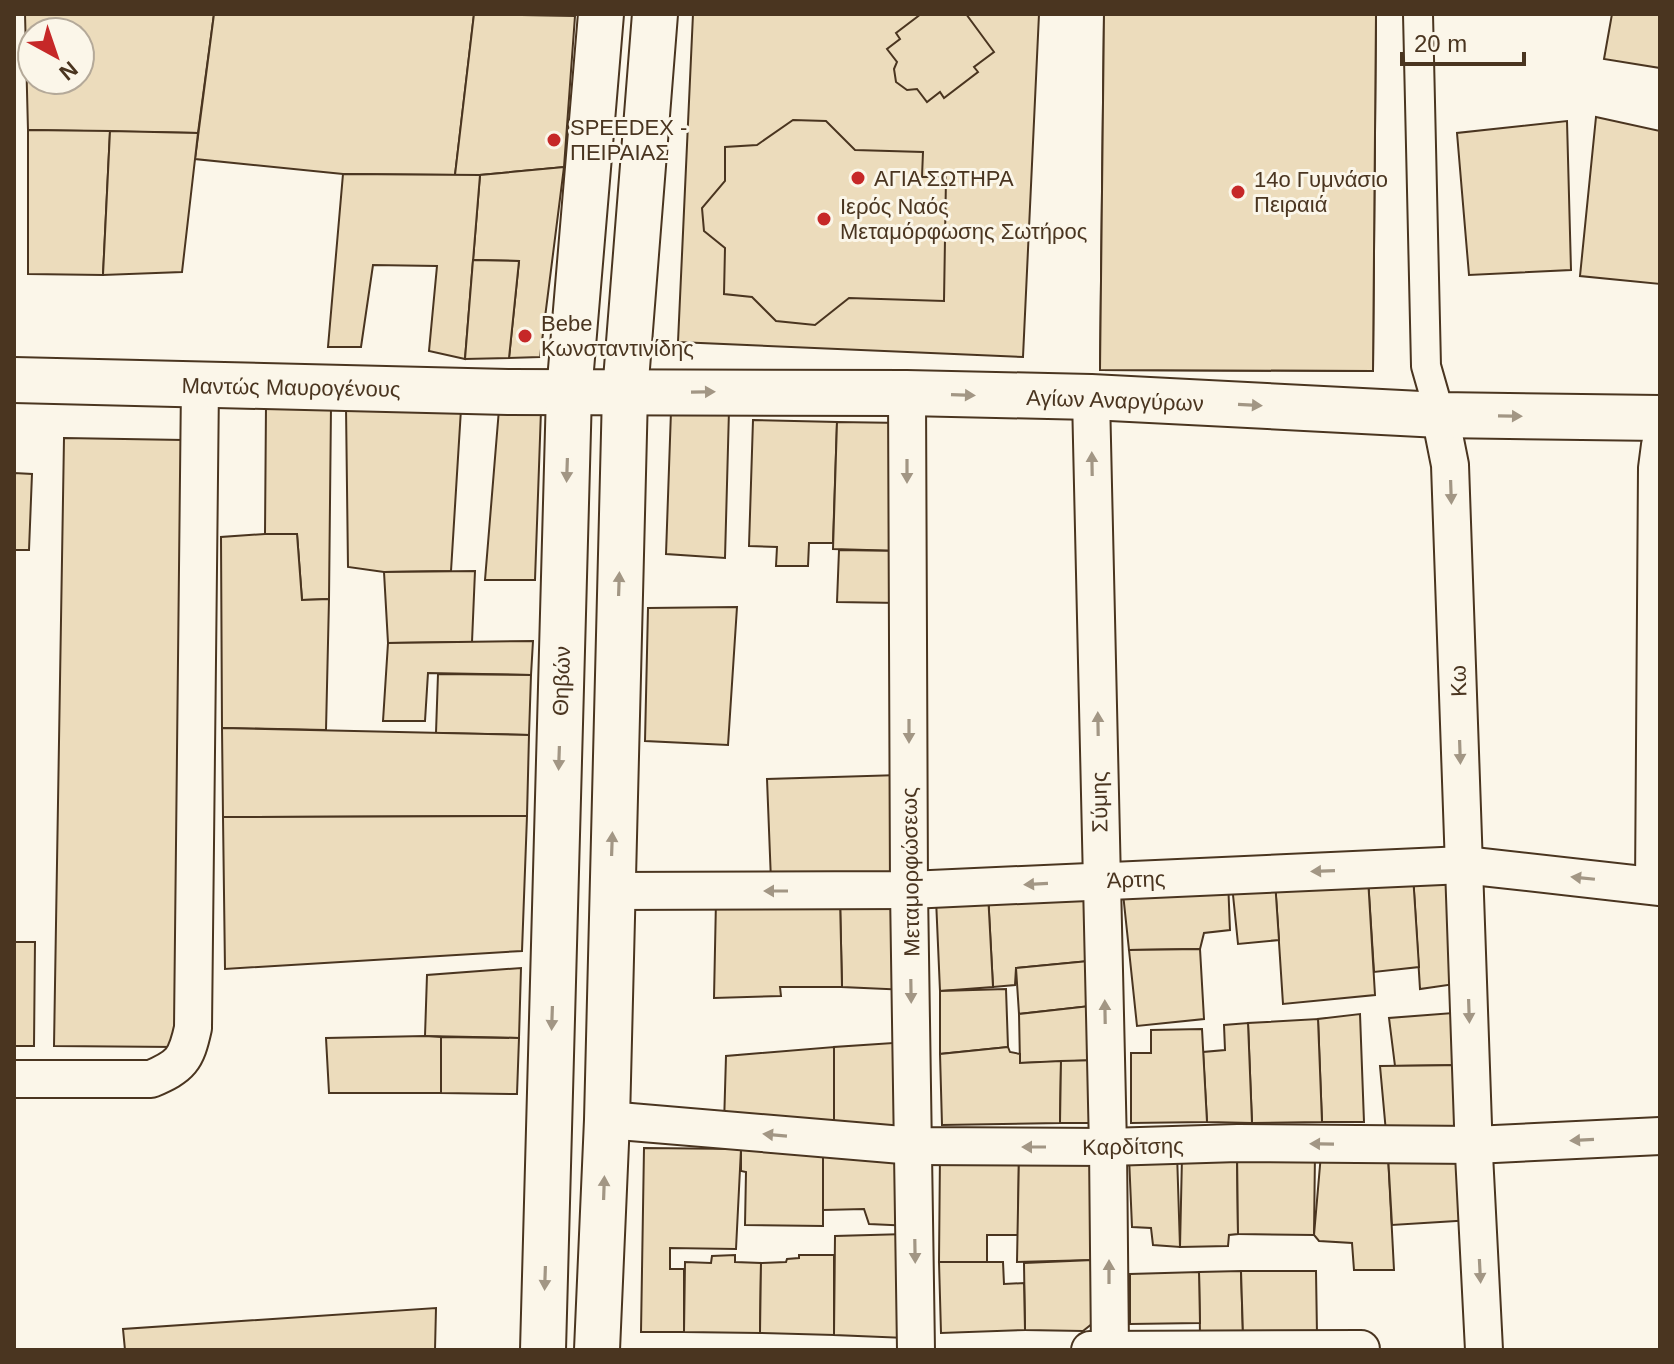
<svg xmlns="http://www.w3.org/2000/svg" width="1674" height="1364" font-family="Helvetica,sans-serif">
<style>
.building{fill:#ecdcbc;stroke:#4a3520;stroke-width:2;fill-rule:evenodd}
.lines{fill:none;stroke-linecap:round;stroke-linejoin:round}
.pedestrian-casing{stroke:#4a3520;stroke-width:32}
.minor-casing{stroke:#4a3520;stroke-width:40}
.tertiary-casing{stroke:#4a3520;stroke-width:48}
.secondary-casing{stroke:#4a3520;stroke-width:48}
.pedestrian{stroke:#fbf6e9;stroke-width:28}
.minor{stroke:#fbf6e9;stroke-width:36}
.tertiary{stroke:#fbf6e9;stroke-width:44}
.secondary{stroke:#fbf6e9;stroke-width:44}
.oneway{fill:#a29684}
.poi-dot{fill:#c62828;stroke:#fbf6e9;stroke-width:3}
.labels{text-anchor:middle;stroke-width:6;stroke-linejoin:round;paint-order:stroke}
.poi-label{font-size:22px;fill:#4a3520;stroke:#fbf6e9;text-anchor:start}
.street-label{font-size:22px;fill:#4a3520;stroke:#fbf6e9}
</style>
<rect width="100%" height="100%" fill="#fbf6e9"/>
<g class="building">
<path d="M25,14H214L198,133L28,130ZM32,32H80V80H32Z"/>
<polygon points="214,14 474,14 455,175 343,174 195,159"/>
<polygon points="474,14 575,16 564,167 480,175 455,175"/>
<polygon points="693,14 1039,14 1023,357 678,342"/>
<polygon points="921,14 966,14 994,52 974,67 978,72 944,98 940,92 927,102 917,89 907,90 896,82 894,69 897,62 887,49 900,39 896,33"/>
<polygon points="1104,14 1376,14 1373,371 1100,370"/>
<polygon points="1104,14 1376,14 1373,371 1100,370"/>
<polygon points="1612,14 1660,14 1660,68 1604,59"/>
<polygon points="1596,117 1660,131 1660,284 1580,276"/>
<polygon points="793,120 826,121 855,150 923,152 922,177 946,177 944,301 849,298 815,325 776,321 752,297 724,294 725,248 704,231 702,208 725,181 725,147 757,145"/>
<polygon points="1567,121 1571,270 1469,275 1457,133"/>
<polygon points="28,130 110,131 103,275 28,274"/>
<polygon points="110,131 198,133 182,272 103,275"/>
<polygon points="564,167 540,357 509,358 519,261 473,260 480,175"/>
<polygon points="343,174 480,175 465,359 429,351 437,266 373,265 361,347 328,347"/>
<polygon points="473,260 519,261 509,358 465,359"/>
<polygon points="266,405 331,406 329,599 302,600 297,534 265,534"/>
<polygon points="346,407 461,409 451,571 384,572 348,567"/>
<polygon points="499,409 541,410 535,580 485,580"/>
<polygon points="729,410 725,558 666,554 671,411"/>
<polygon points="753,420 837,422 833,543 809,543 808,566 776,566 777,547 749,546"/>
<polygon points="837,422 903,423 900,551 833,549"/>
<polygon points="64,438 184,440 175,1047 54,1046"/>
<polygon points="14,473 32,474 29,550 14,550"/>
<polygon points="265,534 297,534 302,600 329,599 326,730 222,728 221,537"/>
<polygon points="839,550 900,551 899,603 837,602"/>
<polygon points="475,571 472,642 388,643 384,572"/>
<polygon points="737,607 728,745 645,741 648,608"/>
<polygon points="533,641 531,675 428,673 425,721 383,721 388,643"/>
<polygon points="438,674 531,675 529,735 436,733"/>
<polygon points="222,728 529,735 527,816 223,817"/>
<polygon points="900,775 900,878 771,881 767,779"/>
<polygon points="527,816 522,951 225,969 223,817"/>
<polygon points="1413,875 1465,877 1462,983 1420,989"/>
<polygon points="1413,875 1419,967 1374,972 1368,878"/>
<polygon points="1368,878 1375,995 1283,1004 1275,881"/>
<polygon points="1228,880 1230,930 1204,933 1200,949 1129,950 1122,884"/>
<polygon points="1275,881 1279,940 1238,944 1232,885"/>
<polygon points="1102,885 1099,960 1016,968 1015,985 993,987 988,893"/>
<polygon points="988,893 993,987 940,991 936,899"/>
<polygon points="840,899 905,900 908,990 842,987"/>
<polygon points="840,899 842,987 780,987 781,996 714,998 716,900"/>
<polygon points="14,942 35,942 34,1046 14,1046"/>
<polygon points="1200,949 1204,1019 1137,1026 1129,950"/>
<polygon points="1099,960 1099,1005 1019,1014 1016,968"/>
<polygon points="521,968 519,1038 425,1036 427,975"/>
<polygon points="1006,989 1008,1047 940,1054 940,991"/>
<polygon points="1099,1005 1101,1060 1020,1063 1019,1014"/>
<polygon points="1466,1012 1466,1065 1395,1066 1389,1018"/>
<polygon points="1360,1014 1364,1122 1322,1122 1318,1019"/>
<polygon points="1318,1019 1322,1122 1252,1123 1248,1023"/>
<polygon points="1248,1023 1252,1123 1207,1122 1203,1052 1225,1050 1224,1025"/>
<polygon points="1202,1029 1207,1122 1131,1123 1131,1053 1151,1053 1151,1030"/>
<polygon points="425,1036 441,1037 441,1093 329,1093 326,1038"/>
<polygon points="441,1037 519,1038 517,1094 441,1093"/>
<polygon points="908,1042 909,1128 834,1127 834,1047"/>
<polygon points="834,1047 834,1127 724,1125 726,1056"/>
<polygon points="1008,1047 1010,1052 1020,1054 1020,1063 1061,1061 1060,1123 942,1125 940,1054"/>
<polygon points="1101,1060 1102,1123 1060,1123 1061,1061"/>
<polygon points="1466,1065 1467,1131 1386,1132 1380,1066"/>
<polygon points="644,1148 741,1149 736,1249 670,1248 670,1269 684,1269 684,1332 641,1332"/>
<polygon points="741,1149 823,1149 823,1226 745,1225 746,1172 741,1171"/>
<polygon points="823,1149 912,1150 912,1226 869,1224 864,1209 823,1210"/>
<polygon points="1237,1151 1238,1234 1229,1235 1228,1246 1180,1247 1182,1157"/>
<polygon points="1237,1151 1315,1152 1314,1235 1238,1234"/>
<polygon points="940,1153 1019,1154 1018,1235 987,1235 987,1262 939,1262"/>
<polygon points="1094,1153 1093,1260 1017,1262 1019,1154"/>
<polygon points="1177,1153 1180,1247 1153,1245 1151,1228 1132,1227 1129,1157"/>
<polygon points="1321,1154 1388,1155 1394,1270 1354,1270 1352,1243 1319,1241 1314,1235"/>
<polygon points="1388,1155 1470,1156 1472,1220 1392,1225"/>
<polygon points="906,1234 906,1338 834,1335 835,1236"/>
<polygon points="735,1255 735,1262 761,1263 760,1333 684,1332 685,1262 711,1263 712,1256"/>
<polygon points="799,1255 834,1255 834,1335 760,1333 761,1263 786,1262 787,1259 799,1258"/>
<polygon points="1093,1260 1093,1323 1083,1331 1025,1330 1024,1263"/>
<polygon points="939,1262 1003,1262 1004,1284 1024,1283 1025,1330 941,1333"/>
<polygon points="1241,1271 1243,1335 1200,1335 1199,1272"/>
<polygon points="1241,1271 1316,1271 1317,1335 1243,1335"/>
<polygon points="1199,1272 1200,1323 1130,1324 1130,1274"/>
<polygon points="436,1308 435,1350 125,1350 123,1329"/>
</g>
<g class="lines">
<defs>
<polyline id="pedestrian" points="1418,14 1426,366 1440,415"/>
<g id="minor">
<polyline points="907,393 909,890 916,1350"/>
<polyline points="1091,397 1108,1147 1110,1350"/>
<polyline points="1440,415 1450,465 1474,1154 1484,1350"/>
<polyline points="1654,886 1657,468 1660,445"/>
<polyline points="611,891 909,890 1464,865 1660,887"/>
<path d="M14,1079H151C181,1066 186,1060 193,1028L200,385"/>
<polyline points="607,1120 914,1146 1108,1147 1238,1143 1474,1145 1660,1136"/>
<polyline points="1090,1350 1361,1349"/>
</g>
<polyline id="tertiary" points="14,380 508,392 907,393 1091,397 1440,415 1660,418"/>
<g id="secondary">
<polyline points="543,1350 569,393 601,14"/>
<polyline points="597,1350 607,1120 625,393 655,14"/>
</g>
</defs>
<use href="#pedestrian" class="pedestrian-casing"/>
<use href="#minor" class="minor-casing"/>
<use href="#tertiary" class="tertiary-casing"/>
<use href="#secondary" class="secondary-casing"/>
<use href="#pedestrian" class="pedestrian"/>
<use href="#minor" class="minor"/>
<use href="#tertiary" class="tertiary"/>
<use href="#secondary" class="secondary"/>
</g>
<defs><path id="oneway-solid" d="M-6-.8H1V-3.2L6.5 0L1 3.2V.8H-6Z" transform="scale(2)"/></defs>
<g class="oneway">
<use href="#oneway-solid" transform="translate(703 392) rotate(-1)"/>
<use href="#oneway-solid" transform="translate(963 395) rotate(2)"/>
<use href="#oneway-solid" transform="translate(1250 405) rotate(3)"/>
<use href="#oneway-solid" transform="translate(1510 416) rotate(1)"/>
<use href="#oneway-solid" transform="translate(1092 464) rotate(-91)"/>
<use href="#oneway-solid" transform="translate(567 470) rotate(92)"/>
<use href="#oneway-solid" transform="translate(907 471) rotate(90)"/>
<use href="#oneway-solid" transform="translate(1451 492) rotate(88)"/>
<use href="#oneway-solid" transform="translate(619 584) rotate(-88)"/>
<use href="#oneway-solid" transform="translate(1098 724) rotate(-91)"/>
<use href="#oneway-solid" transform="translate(909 731) rotate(90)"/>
<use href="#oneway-solid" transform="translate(1460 752) rotate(88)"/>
<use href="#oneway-solid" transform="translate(559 758) rotate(92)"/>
<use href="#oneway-solid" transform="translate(612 844) rotate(-88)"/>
<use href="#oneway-solid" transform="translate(1323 871) rotate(178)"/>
<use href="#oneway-solid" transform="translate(1583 878) rotate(-174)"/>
<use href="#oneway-solid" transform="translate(1036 884) rotate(177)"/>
<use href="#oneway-solid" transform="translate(776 891) rotate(180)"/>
<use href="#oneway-solid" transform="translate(911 991) rotate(89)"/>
<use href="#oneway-solid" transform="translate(1469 1011) rotate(88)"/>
<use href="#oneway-solid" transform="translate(1105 1012) rotate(-91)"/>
<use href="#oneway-solid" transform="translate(552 1018) rotate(92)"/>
<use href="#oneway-solid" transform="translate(775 1135) rotate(-175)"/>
<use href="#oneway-solid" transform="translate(1582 1140) rotate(177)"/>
<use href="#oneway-solid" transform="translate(1322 1144) rotate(-179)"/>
<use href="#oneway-solid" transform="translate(1034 1147) rotate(-180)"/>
<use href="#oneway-solid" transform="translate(604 1188) rotate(-88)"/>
<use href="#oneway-solid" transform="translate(915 1251) rotate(89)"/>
<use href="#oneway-solid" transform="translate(1480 1271) rotate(87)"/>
<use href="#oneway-solid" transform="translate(1109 1272) rotate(-90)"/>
<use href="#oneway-solid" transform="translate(545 1278) rotate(92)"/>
</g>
<g class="poi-dot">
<circle cx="554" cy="140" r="8"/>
<circle cx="858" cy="178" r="8"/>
<circle cx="1238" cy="192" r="8"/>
<circle cx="824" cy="219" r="8"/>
<circle cx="525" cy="336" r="8"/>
</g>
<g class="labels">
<g class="poi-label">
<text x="570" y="135">SPEEDEX -<tspan x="570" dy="25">ΠΕΙΡΑΙΑΣ</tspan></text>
<text x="874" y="186">ΑΓΙΑ ΣΩΤΗΡΑ</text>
<text x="1254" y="187">14ο Γυμνάσιο<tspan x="1254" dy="25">Πειραιά</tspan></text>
<text x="840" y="214">Ιερός Ναός<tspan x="840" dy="25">Μεταμόρφωσης Σωτήρος</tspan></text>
<text x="541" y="331">Bebe<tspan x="541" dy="25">Κωνσταντινίδης</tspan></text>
</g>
<g class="street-label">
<text transform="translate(291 387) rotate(1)" y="8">Μαντώς Μαυρογένους</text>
<text transform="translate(1115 400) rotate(2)" y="8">Αγίων Αναργύρων</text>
<text transform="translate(561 681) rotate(-88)" y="8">Θηβών</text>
<text transform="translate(1458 681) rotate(-92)" y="8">Κω</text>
<text transform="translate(1099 802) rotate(-91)" y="8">Σύμης</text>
<text transform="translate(910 872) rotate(-91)" y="8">Μεταμορφώσεως</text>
<text transform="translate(1136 879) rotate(-2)" y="8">Άρτης</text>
<text transform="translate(1133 1146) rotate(-1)" y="8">Καρδίτσης</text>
</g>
</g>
<rect width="1674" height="1364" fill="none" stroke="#4a3520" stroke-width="32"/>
<g transform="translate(56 56) rotate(140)"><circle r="38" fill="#fbf6e9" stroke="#b4a999" stroke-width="2"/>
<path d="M0-6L14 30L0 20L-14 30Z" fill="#c62828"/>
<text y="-12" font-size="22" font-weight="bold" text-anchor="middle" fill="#4a3520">N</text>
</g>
<path d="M1402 52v12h122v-12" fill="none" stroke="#4a3520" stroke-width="4"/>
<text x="1414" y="52" font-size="24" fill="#4a3520" stroke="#fbf6e9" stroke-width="6" paint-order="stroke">20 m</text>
</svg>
